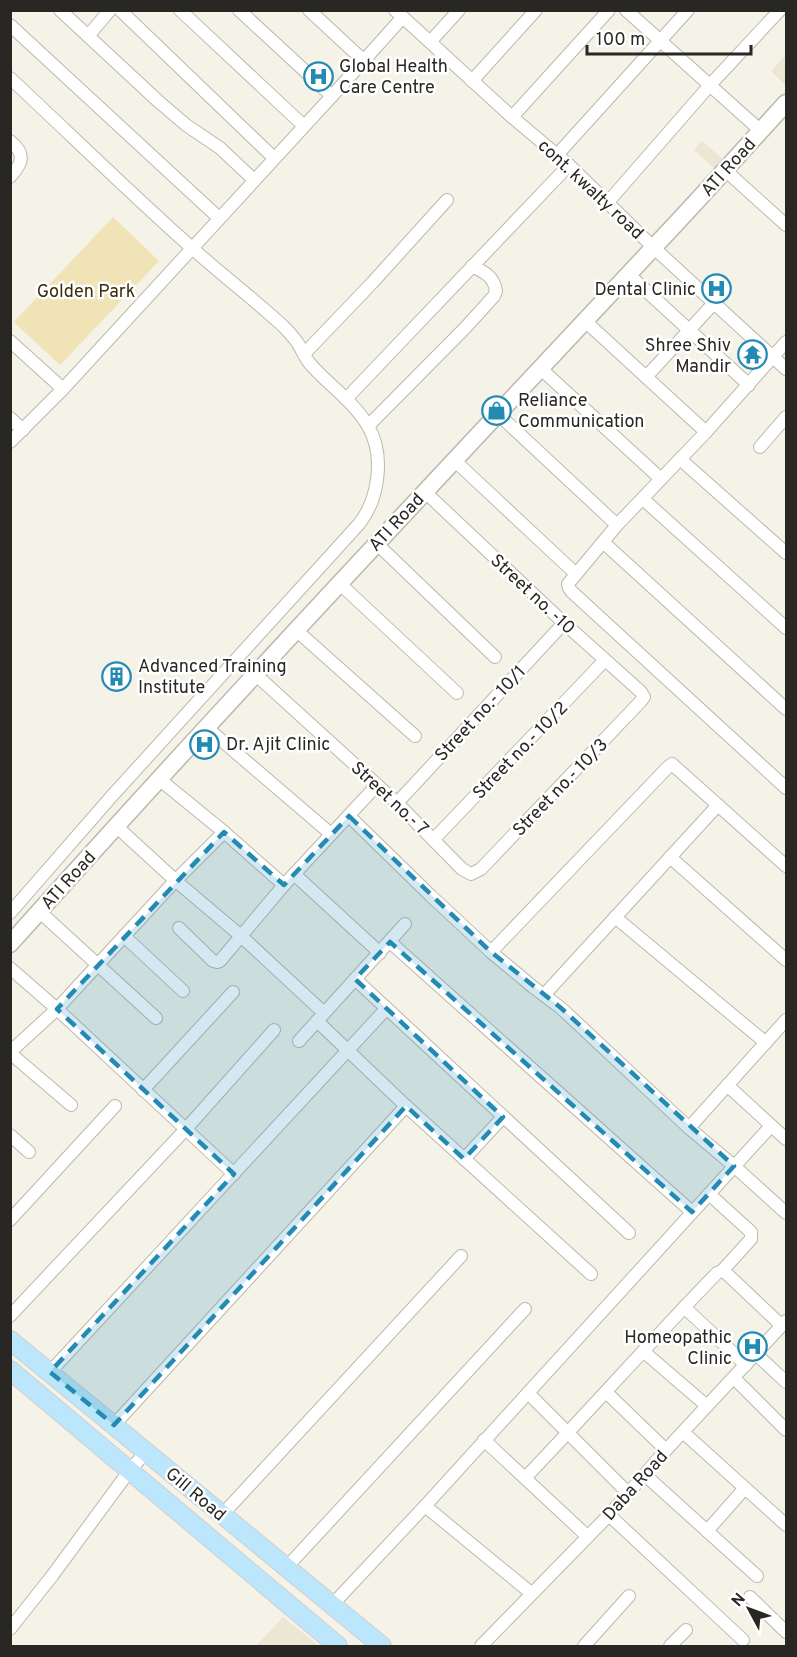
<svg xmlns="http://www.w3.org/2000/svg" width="797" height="1657" font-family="Overpass,sans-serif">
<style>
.built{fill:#ece7d4}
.green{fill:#f0e3b5}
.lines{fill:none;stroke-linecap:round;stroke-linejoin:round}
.street-casing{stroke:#bbb8ad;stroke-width:14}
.secondary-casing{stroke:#bbb8ad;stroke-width:19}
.primary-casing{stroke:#d0cfcf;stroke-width:20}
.street{stroke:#fff;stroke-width:12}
.secondary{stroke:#fff;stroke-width:16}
.primary{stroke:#bbe6fb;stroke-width:18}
.marked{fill:#238bb3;fill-opacity:0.2;stroke:#238bb3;stroke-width:4.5;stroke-dasharray:12 8;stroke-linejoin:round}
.labels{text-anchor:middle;stroke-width:5;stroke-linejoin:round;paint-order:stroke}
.poi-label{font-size:18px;fill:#282723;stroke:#fff;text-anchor:start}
.street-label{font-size:18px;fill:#282723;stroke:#fff}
.park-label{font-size:18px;fill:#372e0b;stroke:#fff}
</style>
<rect width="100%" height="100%" fill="#f5f2e7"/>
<g class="built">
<polygon points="784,57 786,59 786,86 771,71"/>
<polygon points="702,141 724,160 714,168 694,150"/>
<polygon points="283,1617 319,1646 256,1646"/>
</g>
<polygon class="green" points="113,217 159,261 60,365 14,322"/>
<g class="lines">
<defs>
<g id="street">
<polyline points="60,10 158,101 186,125 220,148 254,180"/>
<polyline points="120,10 274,158"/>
<polyline points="180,10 304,126"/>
<polyline points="239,10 332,96"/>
<polyline points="309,10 364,61"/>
<polyline points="395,10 512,117 569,165 654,248 786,369"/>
<polyline points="626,10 761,131"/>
<polyline points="10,25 219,218"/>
<polyline points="88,36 110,10"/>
<polyline points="430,42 459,10"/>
<path d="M10,78C71,135 131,194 193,249C222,275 254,299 283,326C289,332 296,339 300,347C304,354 306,360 312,366C330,386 354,402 368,426C385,455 379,499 359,524L111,797L10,913"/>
<polyline points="472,81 536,10"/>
<polyline points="512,117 609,10"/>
<path d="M10,141C26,154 23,163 10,177"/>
<polyline points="557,155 688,10"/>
<polyline points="725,170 786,225"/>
<polyline points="608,202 710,85 780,10"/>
<polyline points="628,274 749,385"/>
<polyline points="585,321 706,432"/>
<polyline points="10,341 63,389"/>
<polyline points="786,342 706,432 617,525 568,584 569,588 572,592 786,788"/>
<polyline points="304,354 372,283 447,200"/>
<polyline points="540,368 661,479"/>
<polyline points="646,377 714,303"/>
<polyline points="346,399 569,165"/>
<polyline points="498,414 617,525"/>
<polyline points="10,418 23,430"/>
<path d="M368,426L466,327L494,296L496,291C494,276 484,272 472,266"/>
<polyline points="10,442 63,389 332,96 402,18"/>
<polyline points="760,447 786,417"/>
<polyline points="680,459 786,553"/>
<polyline points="454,460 575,573"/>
<polyline points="643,499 786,628"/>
<polyline points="603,542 786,709"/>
<polyline points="376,543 495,657"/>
<polyline points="339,583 457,693"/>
<polyline points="296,630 415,736"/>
<polyline points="255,674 397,803 462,869 471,874 481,869 641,701 644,697 641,692 564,623 424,491"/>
<polyline points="206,727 331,834"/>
<polyline points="159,779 224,832 284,885"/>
<polyline points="397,803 564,623"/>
<polyline points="349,816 431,896 491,952 533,987 561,1008 689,1128 734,1166 786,1213"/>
<polyline points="116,826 176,881 241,936 324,1013"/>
<polyline points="434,839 605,660"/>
<polyline points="670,857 786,960"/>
<polyline points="294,874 380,953"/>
<polyline points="40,912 156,1018"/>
<polyline points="615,917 766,1043"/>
<polyline points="179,928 213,961 217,962 220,961 284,885 377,785"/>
<polyline points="124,936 183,991"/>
<polyline points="390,942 692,1212"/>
<polyline points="491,952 668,767 672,764 786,866"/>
<polyline points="10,968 57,1009 234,1174"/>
<polyline points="355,979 629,1233"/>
<polyline points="544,995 718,805"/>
<polyline points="317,1021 406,1106 591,1274"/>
<polyline points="299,1041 405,924"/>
<polyline points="10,1052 57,1009 174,882 224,832"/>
<polyline points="10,1053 71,1105"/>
<polyline points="727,1085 786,1139"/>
<polyline points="143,1090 233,992"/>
<polyline points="689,1128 786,1020"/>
<polyline points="10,1135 29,1152"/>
<polyline points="464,1159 503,1117"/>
<polyline points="10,1220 115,1106"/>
<polyline points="722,1271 726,1273 782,1326"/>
<polyline points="684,1307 746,1365"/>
<polyline points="10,1316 185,1130 274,1030"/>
<polyline points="643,1351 707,1406"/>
<polyline points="756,1354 786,1382"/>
<polyline points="50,1372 386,1009"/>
<polyline points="734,1378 786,1430"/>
<polyline points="606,1392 666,1450"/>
<polyline points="528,1393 628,1493"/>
<polyline points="114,1425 406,1106"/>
<polyline points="684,1433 786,1525"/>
<polyline points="484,1440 587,1536"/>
<polyline points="645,1475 757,1576"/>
<path d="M526,1477C590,1410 652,1340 717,1273L722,1271L751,1239V1232L709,1194"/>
<polyline points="425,1506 531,1593"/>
<polyline points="222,1515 461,1256"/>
<polyline points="609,1515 743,1640"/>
<polyline points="707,1531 745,1488"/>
<polyline points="286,1568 525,1309"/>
<polyline points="750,1597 786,1632"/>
<polyline points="332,1605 425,1506 771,1126"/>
<polyline points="10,1629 52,1576 130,1470 146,1452"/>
<polyline points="481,1646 609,1515 666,1450 786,1321"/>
<polyline points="584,1646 629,1596"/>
<polyline points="670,1646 686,1630"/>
</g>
<path id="secondary" d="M10,944C221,708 438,478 654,247C699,200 742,151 786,103"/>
<g id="primary">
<polyline points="10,1340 382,1646"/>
<polyline points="10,1370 338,1646"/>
</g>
</defs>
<use href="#street" class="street-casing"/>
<use href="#secondary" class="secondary-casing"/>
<use href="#primary" class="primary-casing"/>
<use href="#street" class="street"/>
<use href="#secondary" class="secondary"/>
<use href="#primary" class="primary"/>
</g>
<path class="marked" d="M349,816L491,952L561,1008L734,1166L692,1212L390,942L355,979L503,1117L464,1159L406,1106L114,1425L50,1372L234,1174L57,1009L224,832L284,885Z"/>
<defs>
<symbol id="hospital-ring" viewBox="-11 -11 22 22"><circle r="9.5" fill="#fff" stroke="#238bb3" stroke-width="1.5"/><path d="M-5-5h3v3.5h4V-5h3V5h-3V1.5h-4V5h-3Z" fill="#238bb3"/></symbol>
<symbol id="temple-ring" viewBox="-11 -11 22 22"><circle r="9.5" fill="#fff" stroke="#238bb3" stroke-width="1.5"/><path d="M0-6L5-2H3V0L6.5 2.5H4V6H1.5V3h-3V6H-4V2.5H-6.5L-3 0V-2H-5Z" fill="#238bb3"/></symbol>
<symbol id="shop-ring" viewBox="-11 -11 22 22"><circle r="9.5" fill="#fff" stroke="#238bb3" stroke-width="1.5"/><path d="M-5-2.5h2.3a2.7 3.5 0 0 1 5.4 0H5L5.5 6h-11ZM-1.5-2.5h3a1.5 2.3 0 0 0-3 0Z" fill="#238bb3"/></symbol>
<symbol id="building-ring" viewBox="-11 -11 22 22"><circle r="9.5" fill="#fff" stroke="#238bb3" stroke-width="1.5"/><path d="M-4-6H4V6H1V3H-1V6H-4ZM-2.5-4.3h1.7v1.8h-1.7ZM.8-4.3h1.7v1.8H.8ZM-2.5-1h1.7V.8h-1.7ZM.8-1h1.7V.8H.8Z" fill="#238bb3"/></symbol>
</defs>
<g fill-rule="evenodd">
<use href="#hospital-ring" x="302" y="60" width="33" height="33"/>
<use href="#hospital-ring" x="700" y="272" width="33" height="33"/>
<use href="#temple-ring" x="736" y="338" width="33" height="33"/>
<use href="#shop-ring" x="480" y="394" width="33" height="33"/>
<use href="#building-ring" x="100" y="660" width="33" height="33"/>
<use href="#hospital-ring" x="188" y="728" width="33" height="33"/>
<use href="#hospital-ring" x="736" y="1330" width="33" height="33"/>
</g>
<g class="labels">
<g class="poi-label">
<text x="339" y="72">Global Health<tspan x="339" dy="21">Care Centre</tspan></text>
<text x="696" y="295" text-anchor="end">Dental Clinic</text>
<text x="731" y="351" text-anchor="end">Shree Shiv<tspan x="731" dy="21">Mandir</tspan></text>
<text x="518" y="406">Reliance<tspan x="518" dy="21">Communication</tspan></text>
<text x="138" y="672">Advanced Training<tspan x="138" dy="21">Institute</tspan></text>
<text x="226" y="750">Dr. Ajit Clinic</text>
<text x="732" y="1343" text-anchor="end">Homeopathic<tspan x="732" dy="21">Clinic</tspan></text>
</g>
<g class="street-label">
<text transform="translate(728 167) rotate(-48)" y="6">ATI Road</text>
<text transform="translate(591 189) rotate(43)" y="6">cont. kwalty road</text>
<text transform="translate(396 522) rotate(-47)" y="6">ATI Road</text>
<text transform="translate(533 594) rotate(43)" y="6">Street no. -10</text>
<text transform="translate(480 713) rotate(-47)" y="6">Street no.- 10/1</text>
<text transform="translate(520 750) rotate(-46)" y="6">Street no.- 10/2</text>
<text transform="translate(560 787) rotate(-46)" y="6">Street no.- 10/3</text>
<text transform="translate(390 798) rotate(43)" y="6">Street no.- 7</text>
<text transform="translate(68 880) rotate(-48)" y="6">ATI Road</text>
<text transform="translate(635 1485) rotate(-48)" y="6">Daba Road</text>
<text transform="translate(196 1494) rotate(40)" y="6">Gill Road</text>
</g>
<g class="park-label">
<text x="86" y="297">Golden Park</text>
</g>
</g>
<rect width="797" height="1657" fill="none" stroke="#282723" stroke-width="24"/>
<g transform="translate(749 1609) rotate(311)" stroke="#ffffff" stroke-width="4.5" paint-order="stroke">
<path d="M0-4.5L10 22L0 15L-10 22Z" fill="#282723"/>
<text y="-9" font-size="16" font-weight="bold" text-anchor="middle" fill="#282723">N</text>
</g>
<path d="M587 45v9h164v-9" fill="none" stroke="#282723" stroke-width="3"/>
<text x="596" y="45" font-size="18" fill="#282723" stroke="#ffffff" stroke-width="4.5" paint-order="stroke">100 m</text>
</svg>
